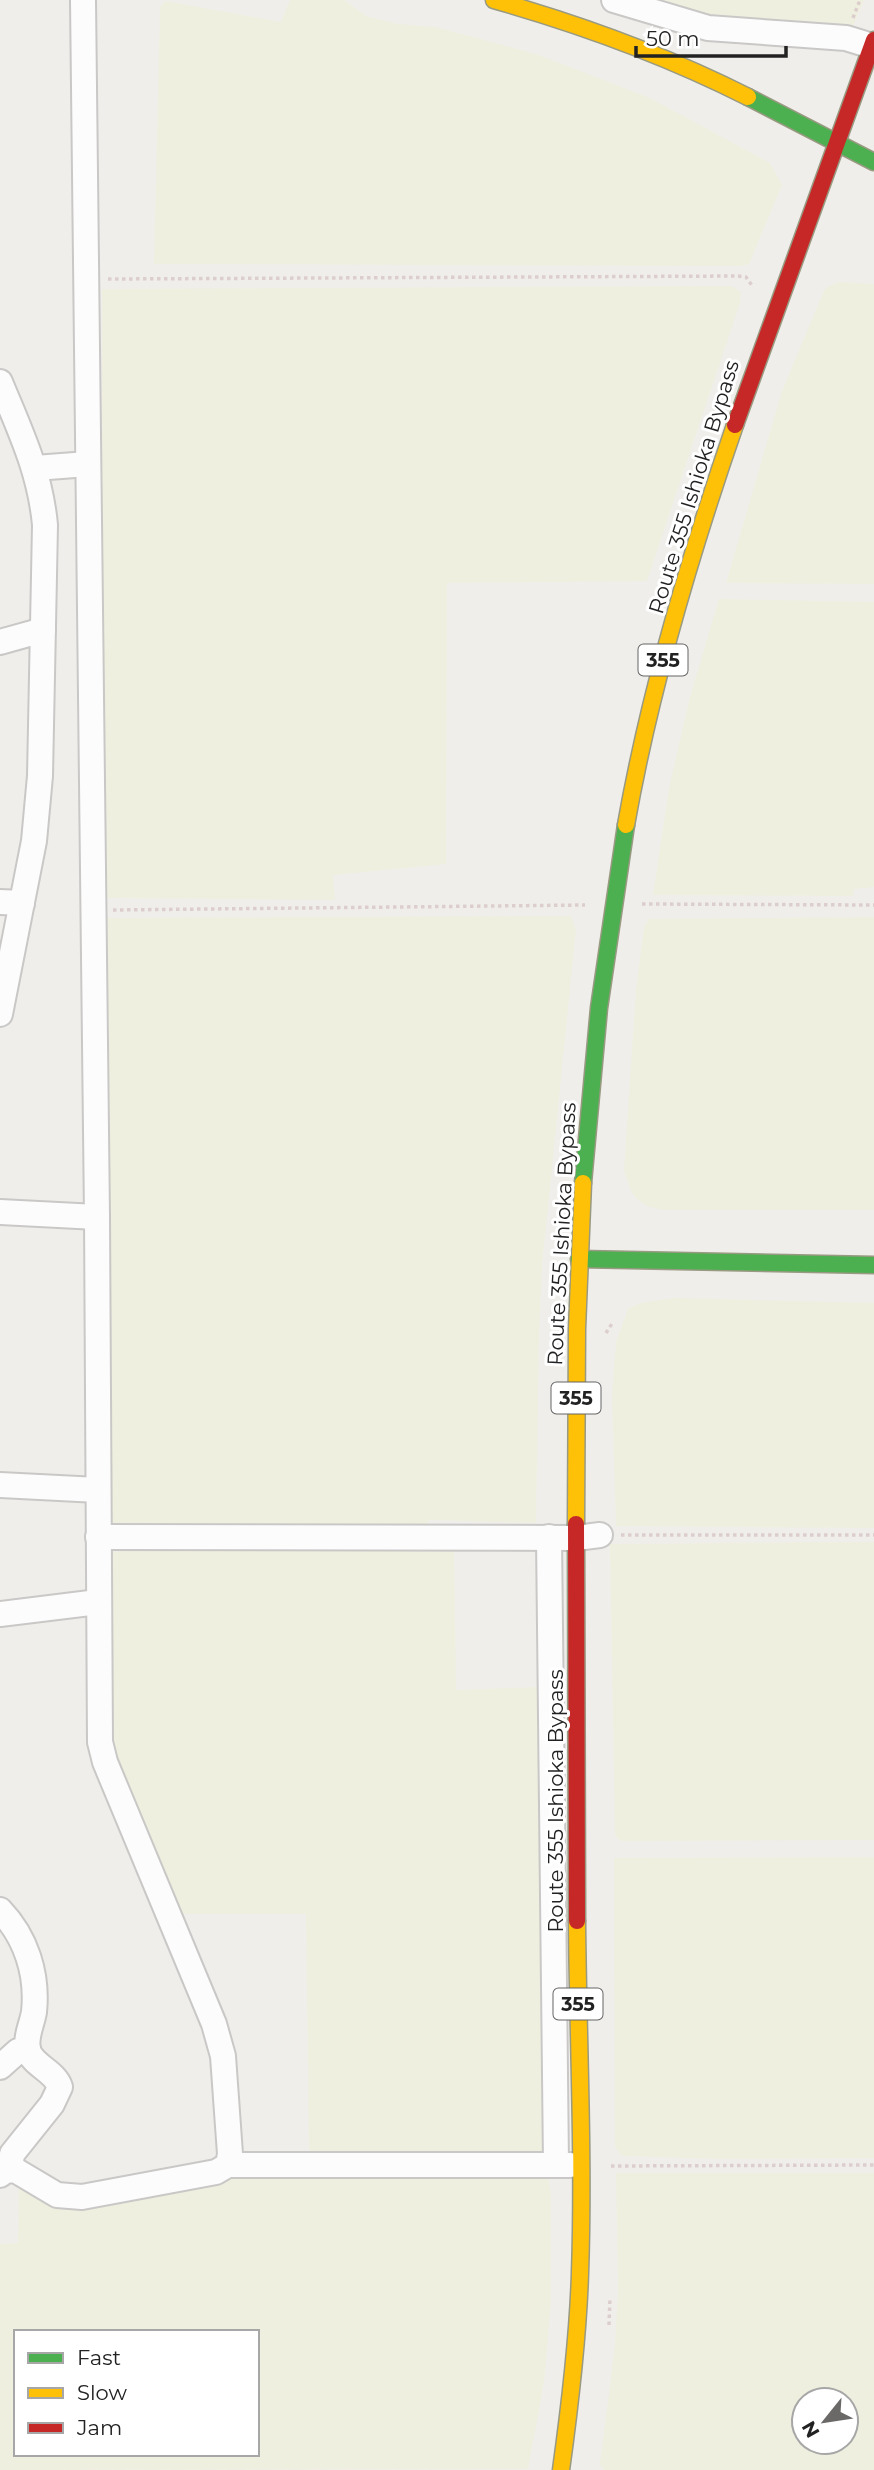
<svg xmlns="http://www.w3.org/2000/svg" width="874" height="2470" font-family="Montserrat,sans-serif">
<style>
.farmland{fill:#efefdf;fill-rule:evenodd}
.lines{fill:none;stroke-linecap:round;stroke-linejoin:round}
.street-casing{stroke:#c9c8c7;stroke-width:28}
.fast-casing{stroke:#999a82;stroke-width:19}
.slow-casing{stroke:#999a82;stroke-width:19}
.jam-casing{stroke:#999a82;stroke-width:19}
.path{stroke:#dccecd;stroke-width:3.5;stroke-dasharray:3.5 3.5;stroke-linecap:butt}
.street{stroke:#fdfcfc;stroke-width:24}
.fast{stroke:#4caf50;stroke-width:16}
.slow{stroke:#ffc107;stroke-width:16}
.jam{stroke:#c62828;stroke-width:16}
.labels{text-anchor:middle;stroke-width:6;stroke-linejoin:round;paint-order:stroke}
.shield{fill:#fff;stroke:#646464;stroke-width:2}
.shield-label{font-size:19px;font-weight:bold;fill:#222}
.street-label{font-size:21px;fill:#222;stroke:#fff}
</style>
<rect width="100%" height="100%" fill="#f0eeeb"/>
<g class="farmland">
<polygon points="290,0 344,0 366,16 398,24 436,27 539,55 650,98 770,163 782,185 749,264 740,266 154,264 160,7 165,1 281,22"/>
<polygon points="650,0 864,0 853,26 728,25"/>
<polygon points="839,282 874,284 874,584 726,583 782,391 824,291 827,287"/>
<polygon points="731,286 741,292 740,303 647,581 447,583 446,864 333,875 335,900 103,898 102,289"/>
<polygon points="719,599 874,602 874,887 854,889 853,896 653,895 669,788 690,697"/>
<polygon points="571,916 576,930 542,1266 539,1333 536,1523 429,1520 427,1528 143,1527 110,1523 105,918"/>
<polygon points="874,917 874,1210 663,1210 647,1206 637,1199 632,1193 624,1171 636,989 644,927 649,919"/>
<polygon points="675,1298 874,1303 874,1528 616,1526 612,1395 616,1342 628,1309 641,1303"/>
<polygon points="874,1542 874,1840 622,1841 618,1839 615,1834 610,1544"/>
<polygon points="454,1545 456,1690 539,1687 545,2154 309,2154 306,1914 178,1914 115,1756 112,1737 107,1552 212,1547"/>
<polygon points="874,1857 874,2158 724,2159 622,2156 615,2147 614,1858"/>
<path d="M235,2173L548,2175L551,2196V2301L544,2383L528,2469L0,2470V2244L18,2243L19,2182L43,2196ZM16,2332H257V2454H16Z"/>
<path d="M616,2173H874V2470H604L600,2464L615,2345L618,2291ZM804,2400H846V2442H804Z"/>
</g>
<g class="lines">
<defs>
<g id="street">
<polyline points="83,0 97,1217 100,1742 105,1762 214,2024 223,2056 230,2154 228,2165"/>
<polyline points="614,0 708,28 846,38 872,46"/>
<path d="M0,382C20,431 40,471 45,525L40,776L34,841L0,1014"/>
<polyline points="35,468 88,464"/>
<polyline points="0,642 43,630"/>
<polyline points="0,902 22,903"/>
<polyline points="0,1212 97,1217"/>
<polyline points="0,1485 98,1490"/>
<polyline points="98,1537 576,1538 600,1535"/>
<polyline points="549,1537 556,2164"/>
<polyline points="0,1614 98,1602"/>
<path d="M0,1910C26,1937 38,1974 34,2012C32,2024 25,2037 28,2050C33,2066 55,2071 60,2087L52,2104L12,2154L10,2169"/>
<polyline points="0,2067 18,2051 28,2049"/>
<polyline points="0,2175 5,2171 15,2170 57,2195 82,2197 216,2172 228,2165 570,2165"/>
</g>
<g id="fast">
<polyline points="748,97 874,162"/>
<polyline points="583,1183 599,1008 626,825"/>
<polyline points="579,1259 874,1265"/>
</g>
<g id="slow">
<path d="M494,0C582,25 667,56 748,97"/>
<path d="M626,825C650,689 690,555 735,425"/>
<polyline points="576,1524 577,1329 583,1183"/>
<path d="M561,2470C570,2405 578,2339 580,2273C584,2156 578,2039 577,1921"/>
</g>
<g id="jam">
<polyline points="735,425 874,40"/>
<polyline points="576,1524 577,1921"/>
</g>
</defs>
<use href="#street" class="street-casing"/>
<use href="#fast" class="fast-casing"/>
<use href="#slow" class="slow-casing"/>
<use href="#jam" class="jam-casing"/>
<g class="path">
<polyline points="853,18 860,0"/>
<polyline points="108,279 738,276 746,277 753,287"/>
<polyline points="642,904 874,905"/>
<polyline points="113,910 585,905"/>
<polyline points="606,1333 613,1322"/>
<polyline points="621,1535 874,1535"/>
<polyline points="611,2166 874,2165"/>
<polyline points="609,2325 610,2298"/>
</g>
<use href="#street" class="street"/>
<use href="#fast" class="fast"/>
<use href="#slow" class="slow"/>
<use href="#jam" class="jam"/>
</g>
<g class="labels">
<g class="shield">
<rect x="638.5" y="644.5" width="49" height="31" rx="5"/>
<rect x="551.5" y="1382.5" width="49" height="31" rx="5"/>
<rect x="553.5" y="1988.5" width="49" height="31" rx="5"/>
</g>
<g class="shield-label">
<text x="663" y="667">355</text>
<text x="576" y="1405">355</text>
<text x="578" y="2011">355</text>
</g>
<g class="street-label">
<text transform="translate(694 487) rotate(-73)" y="7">Route 355 Ishioka Bypass</text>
<text transform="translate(562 1234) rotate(-87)" y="7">Route 355 Ishioka Bypass</text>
<text transform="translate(556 1801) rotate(-90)" y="7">Route 355 Ishioka Bypass</text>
</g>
</g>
<rect x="14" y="2330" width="245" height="126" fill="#ffffff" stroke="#a7a7a7" stroke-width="2"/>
<rect x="28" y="2353" width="35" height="10" fill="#4caf50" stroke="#a7a7a7" stroke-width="2"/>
<text x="77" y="2365" font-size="21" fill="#222222">Fast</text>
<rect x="28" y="2388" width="35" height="10" fill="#ffc107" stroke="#a7a7a7" stroke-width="2"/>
<text x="77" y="2400" font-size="21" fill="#222222">Slow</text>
<rect x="28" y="2423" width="35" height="10" fill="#c62828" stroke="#a7a7a7" stroke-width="2"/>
<text x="77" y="2435" font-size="21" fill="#222222">Jam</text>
<g transform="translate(825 2421) rotate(240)"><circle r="33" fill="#ffffff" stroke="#a7a7a7" stroke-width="2"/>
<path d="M0-5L12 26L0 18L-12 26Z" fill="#6a6968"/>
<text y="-10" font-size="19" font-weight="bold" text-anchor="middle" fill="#222222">N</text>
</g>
<path d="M636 46v10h150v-10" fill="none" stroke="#222222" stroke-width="3.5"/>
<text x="646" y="46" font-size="21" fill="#222222" stroke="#ffffff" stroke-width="5" paint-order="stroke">50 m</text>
</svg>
